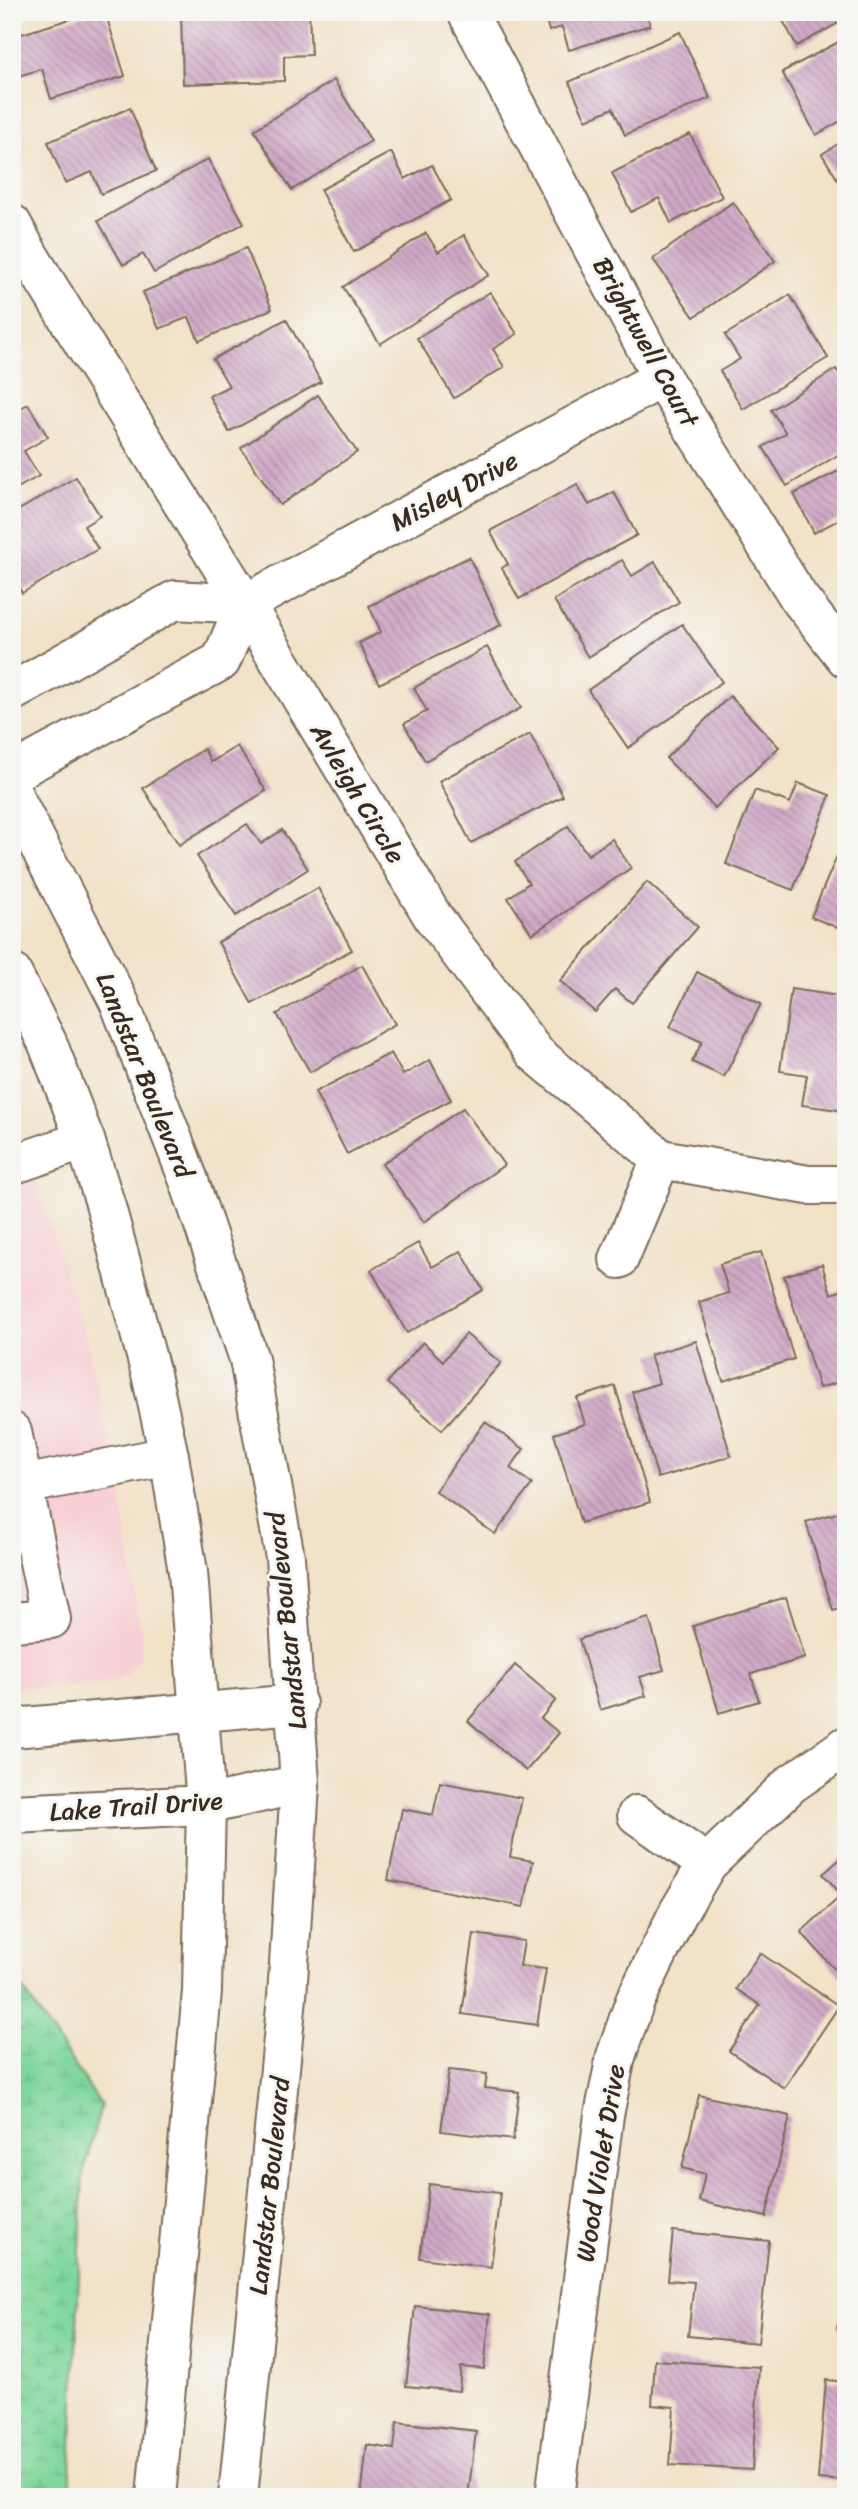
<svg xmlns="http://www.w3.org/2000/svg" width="858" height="2509" font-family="Sriracha,sans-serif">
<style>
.built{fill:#f7cfd4}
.wetland{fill:url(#wetland-marsh);stroke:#5e805d;stroke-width:2}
.building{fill:url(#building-back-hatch)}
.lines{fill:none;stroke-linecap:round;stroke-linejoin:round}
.minor-casing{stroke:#7b6a5a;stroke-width:42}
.major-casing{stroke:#7b6a5a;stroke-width:42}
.minor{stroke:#fff;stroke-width:38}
.major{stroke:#fff;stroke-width:38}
.labels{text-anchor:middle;stroke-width:6;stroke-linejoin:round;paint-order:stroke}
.street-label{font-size:26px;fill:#3b2a1e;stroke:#f6f6f2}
</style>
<defs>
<pattern id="wetland-marsh" width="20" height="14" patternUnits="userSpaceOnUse" patternTransform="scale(1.75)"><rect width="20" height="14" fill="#80d79c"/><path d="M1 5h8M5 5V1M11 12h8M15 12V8" fill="none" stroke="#70b986"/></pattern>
<pattern id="building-back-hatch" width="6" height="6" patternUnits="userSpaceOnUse" patternTransform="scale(1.75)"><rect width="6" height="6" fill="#d0a8c6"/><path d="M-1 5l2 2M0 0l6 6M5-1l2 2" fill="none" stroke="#aa89a0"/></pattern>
</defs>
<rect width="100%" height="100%" fill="#f6f6f2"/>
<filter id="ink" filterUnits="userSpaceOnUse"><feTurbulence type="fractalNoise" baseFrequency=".0143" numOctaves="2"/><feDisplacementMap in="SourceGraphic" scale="14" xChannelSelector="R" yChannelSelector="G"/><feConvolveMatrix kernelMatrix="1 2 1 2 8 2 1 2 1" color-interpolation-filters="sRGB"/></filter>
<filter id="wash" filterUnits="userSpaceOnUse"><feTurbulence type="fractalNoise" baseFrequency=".00686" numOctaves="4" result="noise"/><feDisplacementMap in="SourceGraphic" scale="28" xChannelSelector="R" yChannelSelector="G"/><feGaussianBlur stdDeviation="1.57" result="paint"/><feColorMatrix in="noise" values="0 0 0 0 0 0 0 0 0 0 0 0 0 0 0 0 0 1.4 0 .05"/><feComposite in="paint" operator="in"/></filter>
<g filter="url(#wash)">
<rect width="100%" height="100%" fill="#f2e2c8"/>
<polygon class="built" points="12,1122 41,1196 87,1343 120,1488 142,1642 139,1660 128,1674 108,1683 12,1688"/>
<polygon class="wetland" points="12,1987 23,1989 101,2105 83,2175 70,2497 12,2497"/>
<g id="blocks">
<g class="building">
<polygon points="93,12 105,12 125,76 51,99 42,69 15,77 12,69 12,37"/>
<polygon points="250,12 309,12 311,55 284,56 284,81 183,84 181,14"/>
<polygon points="544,12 646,12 650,25 569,50 562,27 549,31"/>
<polygon points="778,12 846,12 846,19 797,46"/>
<polygon points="680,32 710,98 625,135 613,108 586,120 569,82"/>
<polygon points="846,38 846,118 816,135 782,72"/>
<polygon points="334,80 371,141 292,190 254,130"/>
<polygon points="130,108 156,171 101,194 92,172 65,183 48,142"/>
<polygon points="690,134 722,197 671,223 659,198 631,212 612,173"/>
<polygon points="846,139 846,193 822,154"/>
<polygon points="391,152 405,179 432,165 451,200 354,252 320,190"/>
<polygon points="208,159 244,223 154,273 143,254 123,265 98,221"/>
<polygon points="733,202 775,261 694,317 653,259"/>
<polygon points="426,233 438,252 464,235 489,275 380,344 343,287"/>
<polygon points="246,248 272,309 199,341 189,317 159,329 143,292"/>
<polygon points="490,292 517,334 493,349 504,367 454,398 417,338"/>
<polygon points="790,295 828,358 743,409 720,371 740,359 725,335"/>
<polygon points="286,319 321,382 229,432 209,396 229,386 213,359"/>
<polygon points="836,369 846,384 846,450 787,486 763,447 786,433 771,410"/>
<polygon points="318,395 357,452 280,505 241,448"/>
<polygon points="28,404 48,437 24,451 39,476 12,491 12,413"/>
<polygon points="846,467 846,530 840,519 814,533 794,494"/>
<polygon points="76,477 100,516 84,526 98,549 22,593 12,576 12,514"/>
<polygon points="577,484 589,505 614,492 637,535 519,599 502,568 508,564 490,531"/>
<polygon points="469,557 501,625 379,684 359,643 381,632 369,606"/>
<polygon points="622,560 632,576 655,562 679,602 588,657 554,600"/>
<polygon points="682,624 722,682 628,748 588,690"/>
<polygon points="487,647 521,708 425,761 404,724 427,711 414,688"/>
<polygon points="730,696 779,747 715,808 666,758"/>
<polygon points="530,734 563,796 471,843 439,781"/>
<polygon points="237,746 266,791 179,845 143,788 204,749 211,762"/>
<polygon points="798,783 830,795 793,890 726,864 755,790 790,803"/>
<polygon points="247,824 261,844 282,830 308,869 236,916 197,856"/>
<polygon points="568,826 588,855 612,839 631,868 532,934 508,898 529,883 515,862"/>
<polygon points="846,835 846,931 811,917"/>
<polygon points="647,882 698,927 632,1003 615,989 595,1012 560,981"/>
<polygon points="318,888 352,950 252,1004 218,942"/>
<polygon points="362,965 395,1024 310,1072 277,1014"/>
<polygon points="697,972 761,1004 724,1077 692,1062 702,1042 670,1027"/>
<polygon points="791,989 846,997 845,1111 802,1105 807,1075 780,1071"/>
<polygon points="391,1053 403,1075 430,1060 451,1100 347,1154 315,1092"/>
<polygon points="463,1108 504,1165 424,1222 382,1164"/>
<polygon points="418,1243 432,1267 461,1251 483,1290 407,1333 371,1270"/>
<polygon points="761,1252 794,1359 723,1381 699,1302 729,1293 720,1264"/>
<polygon points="822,1264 831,1294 846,1289 846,1380 819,1388 784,1276"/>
<polygon points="466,1334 501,1363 442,1430 387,1383 423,1342 443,1361"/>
<polygon points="696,1341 731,1456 658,1478 632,1392 659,1383 650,1355"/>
<polygon points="615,1386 650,1502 581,1523 554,1434 585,1424 577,1398"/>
<polygon points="485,1422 524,1449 510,1468 532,1484 495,1534 435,1491"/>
<polygon points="846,1510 846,1606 833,1610 806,1522"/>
<polygon points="786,1597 805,1658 751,1674 759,1701 719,1713 693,1626"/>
<polygon points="649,1618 664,1670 640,1677 646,1696 600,1710 579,1639"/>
<polygon points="515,1665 556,1700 541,1718 559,1733 526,1771 468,1721"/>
<polygon points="440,1782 522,1798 510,1857 533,1861 524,1907 388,1880 402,1809 433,1815"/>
<polygon points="846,1854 846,1982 801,1932 842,1895 823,1874"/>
<polygon points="474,1934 524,1941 520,1966 546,1969 537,2025 462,2014"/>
<polygon points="760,1953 839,2006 784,2088 729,2051 760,2005 736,1989"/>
<polygon points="449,2070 487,2074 485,2088 519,2092 513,2140 441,2131"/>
<polygon points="699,2095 790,2116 766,2217 699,2201 705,2174 682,2168"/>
<polygon points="429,2184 500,2193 491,2267 420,2258"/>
<polygon points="673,2231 769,2241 758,2343 688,2336 694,2282 668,2280"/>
<polygon points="846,2302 846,2331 837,2328"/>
<polygon points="415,2306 490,2314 484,2369 461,2367 459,2391 406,2386"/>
<polygon points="655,2360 759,2367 752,2470 670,2465 674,2407 652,2405"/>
<polygon points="826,2380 846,2382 846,2481 818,2479"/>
<polygon points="397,2422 476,2431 468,2497 361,2497 367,2445 394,2449"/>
</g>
</g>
</g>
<g filter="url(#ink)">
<use href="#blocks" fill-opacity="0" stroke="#7b6a5a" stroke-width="2"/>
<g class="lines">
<defs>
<g id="minor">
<polyline points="467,12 662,378 799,598 846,658"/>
<polyline points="12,224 30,257 245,604 433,917 535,1053 661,1159 808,1185 846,1185"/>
<polyline points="12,692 175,600 245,604 662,378"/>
<polyline points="12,773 221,661 245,604"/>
<polyline points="12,1165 85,1140"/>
<polyline points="619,1259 661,1159"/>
<polyline points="12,1432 51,1619 12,1622"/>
<polyline points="23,1485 169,1456"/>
<polyline points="12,1728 297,1704"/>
<polyline points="12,1814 206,1805 300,1784"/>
<polyline points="637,1815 707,1864"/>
<polyline points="555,2497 604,2115 616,2056 635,2001 678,1913 707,1864 791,1784 846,1746"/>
</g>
<g id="major">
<polyline points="12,793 120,1004 188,1178 249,1359 285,1557 300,1784 287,1997 238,2497"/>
<polyline points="12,973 47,1042 85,1140 105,1203 151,1374 169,1456 188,1572 206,1805 202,1991 156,2497"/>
</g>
</defs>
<use href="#minor" class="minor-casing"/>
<use href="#major" class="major-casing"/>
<use href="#minor" class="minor"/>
<use href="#major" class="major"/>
</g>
</g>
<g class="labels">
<g class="street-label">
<text transform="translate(646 342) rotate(61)" y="9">Brightwell Court</text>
<text transform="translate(454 491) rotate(-28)" y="9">Misley Drive</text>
<text transform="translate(358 793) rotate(59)" y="9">Avleigh Circle</text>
<text transform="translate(145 1075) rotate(68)" y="9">Landstar Boulevard</text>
<text transform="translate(286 1621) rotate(-96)" y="9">Landstar Boulevard</text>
<text transform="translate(136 1806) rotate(-4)" y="9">Lake Trail Drive</text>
<text transform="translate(600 2163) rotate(-81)" y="9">Wood Violet Drive</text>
<text transform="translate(269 2186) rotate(-84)" y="9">Landstar Boulevard</text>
</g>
</g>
<rect width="858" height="2509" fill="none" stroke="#f6f6f2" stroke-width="42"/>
</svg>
